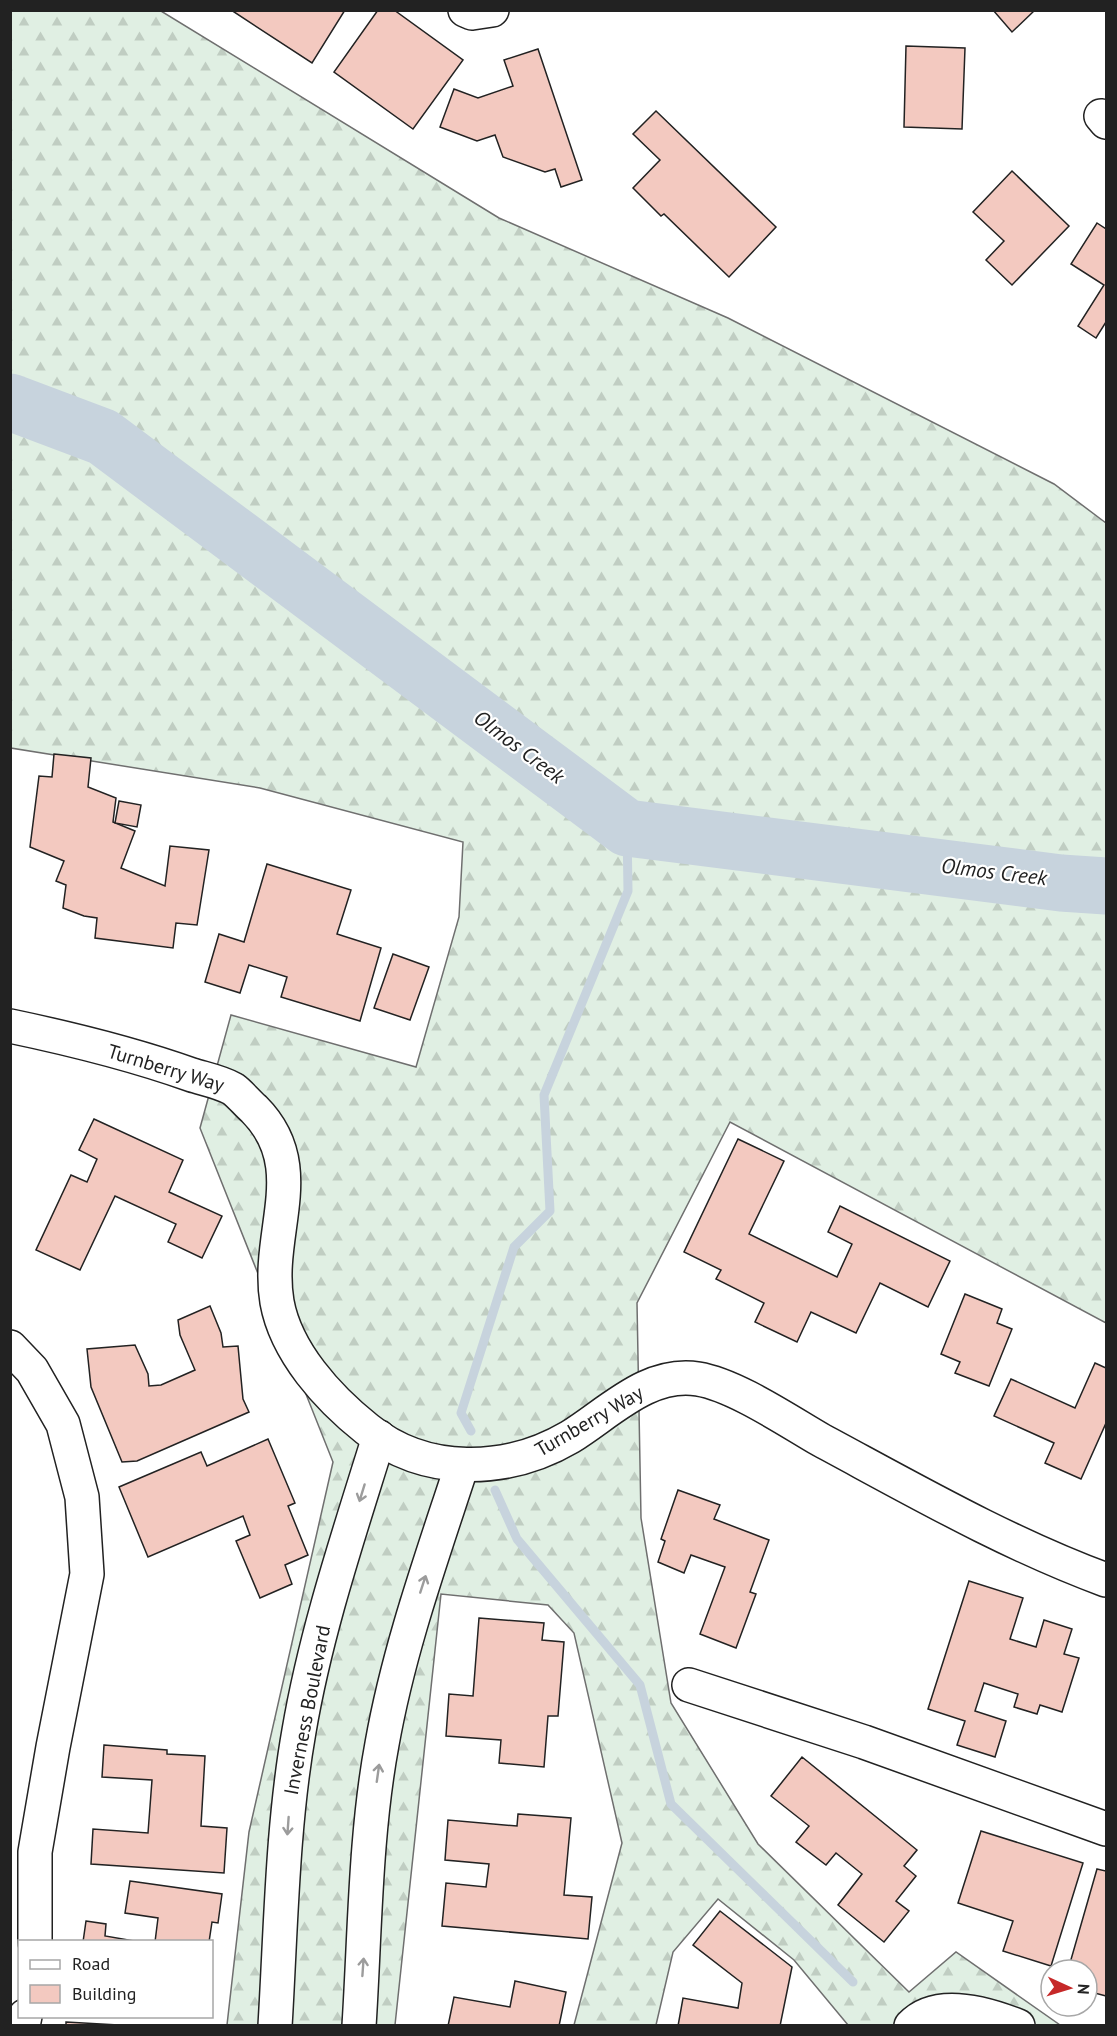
<svg xmlns="http://www.w3.org/2000/svg" width="1117" height="2036" font-family="'PT Sans',sans-serif">
<style>
.forest{fill:url(#forest-firs);stroke:#6f6f6f;stroke-width:1.5}
.lines{fill:none;stroke-linecap:round;stroke-linejoin:round}
.stream{stroke:#c7d3dd;stroke-width:9}
.river{stroke:#c7d3dd;stroke-width:57}
.building{fill:#f3c9c0;stroke:#222;stroke-width:1.5}
.minor-casing{stroke:#222;stroke-width:36}
.minor{stroke:#fff;stroke-width:33}
.oneway{stroke:#9c9c9c}
.labels{text-anchor:middle;stroke-width:4.5;stroke-linejoin:round;paint-order:stroke}
.street-label{font-size:20px;fill:#222;stroke:#fff}
.water-label{font-size:21px;font-style:italic;fill:#222;stroke:#fff}
</style>
<defs>
<pattern id="forest-firs" width="22" height="20" patternUnits="userSpaceOnUse" patternTransform="scale(1.5)"><rect width="22" height="20" fill="#e0efe3"/><path d="M5 1l3.5 6h-7zM16 11l3.5 6h-7z" fill="#c0cdc2"/></pattern>
</defs>
<rect width="100%" height="100%" fill="#fff"/>
<polygon class="forest" points="10,11 161,11 499,218 728,318 1054,484 1106,523 1106,1323 730,1122 637,1303 641,1518 671,1703 758,1844 909,1992 956,1952 1060,2025 848,2025 794,1960 718,1899 673,1952 656,2025 574,2025 622,1843 574,1633 548,1605 441,1594 395,2025 227,2025 249,1832 333,1462 200,1128 231,1015 416,1067 459,917 463,842 260,788 11,748"/>
<g class="lines">
<g class="stream">
<polyline points="471,1431 461,1413 514,1247 550,1211 544,1095 628,891 627,828"/>
<polyline points="495,1490 517,1539 640,1685 671,1804 853,1982"/>
</g>
<polyline class="river" points="10,402 103,437 627,828 1061,883 1106,886"/>
</g>
<g class="building">
<polygon points="231,10 345,10 312,63"/>
<polygon points="378,10 394,10 463,60 413,129 334,72"/>
<polygon points="993,10 1035,10 1012,32"/>
<polygon points="906,46 965,48 962,129 904,127"/>
<polygon points="538,49 582,180 561,187 555,169 545,172 503,157 495,135 477,141 440,127 454,89 478,98 513,86 504,60"/>
<polygon points="656,111 776,227 729,277 664,214 661,216 633,188 660,160 633,134"/>
<polygon points="1012,171 1069,226 1012,285 986,260 1004,241 973,212"/>
<polygon points="1097,223 1106,229 1106,322 1096,338 1078,326 1104,285 1071,264"/>
<polygon points="54,754 91,758 88,787 116,798 113,822 135,831 121,868 165,886 170,846 209,850 197,925 176,923 173,948 95,938 97,918 84,916 63,908 66,885 56,881 64,861 30,847 39,776 52,777"/>
<polygon points="119,801 141,805 137,827 115,823"/>
<polygon points="267,864 351,890 337,934 381,948 360,1021 281,997 287,977 249,965 240,993 205,982 219,934 244,942"/>
<polygon points="393,954 429,967 410,1020 374,1008"/>
<polygon points="94,1119 183,1160 169,1192 222,1216 202,1258 168,1242 176,1224 115,1196 80,1270 36,1250 71,1175 87,1182 97,1159 79,1150"/>
<polygon points="738,1139 784,1161 749,1234 837,1277 852,1244 828,1232 840,1206 950,1261 928,1307 880,1283 856,1333 811,1312 797,1342 755,1322 764,1303 716,1279 721,1270 684,1252"/>
<polygon points="965,1294 1002,1309 997,1323 1012,1329 989,1386 955,1373 960,1362 941,1354"/>
<polygon points="210,1306 221,1333 223,1347 238,1346 243,1399 249,1412 137,1461 122,1462 91,1387 87,1349 135,1345 148,1374 149,1386 161,1385 195,1370 180,1335 178,1320"/>
<polygon points="1095,1363 1106,1368 1106,1423 1081,1479 1045,1463 1054,1443 994,1416 1011,1379 1075,1408"/>
<polygon points="268,1439 295,1503 288,1506 308,1555 285,1565 292,1584 260,1598 236,1541 250,1535 243,1516 148,1557 119,1487 201,1452 207,1466"/>
<polygon points="678,1490 720,1505 714,1519 769,1540 750,1592 756,1594 736,1648 700,1634 725,1567 691,1555 684,1573 658,1562 665,1541 661,1539"/>
<polygon points="969,1581 1023,1598 1010,1639 1036,1647 1044,1620 1072,1629 1064,1654 1079,1658 1062,1712 1040,1705 1037,1714 1014,1707 1018,1694 984,1683 975,1711 1006,1721 995,1757 957,1745 965,1721 928,1709"/>
<polygon points="479,1618 544,1623 542,1640 564,1642 558,1716 548,1716 544,1767 499,1763 501,1740 446,1736 449,1694 473,1696"/>
<polygon points="104,1745 167,1750 167,1754 205,1756 201,1826 227,1828 224,1873 91,1864 93,1829 148,1833 152,1780 102,1777"/>
<polygon points="802,1757 917,1850 904,1866 916,1876 896,1901 909,1911 884,1942 838,1905 862,1874 836,1853 826,1865 796,1842 809,1826 771,1796"/>
<polygon points="518,1814 571,1818 564,1895 592,1897 588,1939 442,1926 446,1883 486,1887 489,1864 445,1860 448,1820 517,1826"/>
<polygon points="981,1831 1083,1863 1051,1966 1003,1951 1013,1921 958,1903"/>
<polygon points="1097,1869 1106,1871 1106,1996 1087,1991 1087,1970 1068,1970"/>
<polygon points="130,1881 222,1894 218,1923 212,1922 209,1942 155,1942 158,1918 125,1913"/>
<polygon points="720,1911 792,1967 780,2026 678,2026 683,1998 738,2008 742,1983 693,1945"/>
<polygon points="86,1921 106,1924 105,1936 140,1942 83,1942"/>
<polygon points="515,1981 566,1992 559,2026 448,2026 454,1997 510,2007"/>
<polygon points="66,2022 136,2026 66,2026"/>
</g>
<g class="lines">
<defs>
<g id="minor">
<polyline points="465,10 472,13 492,10"/>
<polyline points="1101,116 1106,122"/>
<path d="M10,1026C72,1039 133,1054 192,1075C205,1079 221,1082 233,1089C240,1094 247,1103 254,1109C312,1167 265,1232 277,1302C286,1352 328,1398 367,1429C425,1476 507,1474 570,1437C609,1413 648,1371 698,1379C735,1385 788,1421 821,1440C914,1490 1008,1544 1106,1580"/>
<polyline points="10,1347 32,1370 63,1424 82,1497 87,1574 53,1747 35,1852 35,1942"/>
<polyline points="689,1685 864,1742 1106,1829"/>
<polyline points="23,2026 25,2016"/>
<path d="M275,2026C281,1928 282,1827 299,1731C316,1631 349,1534 379,1437"/>
<path d="M359,2026C365,1933 365,1835 382,1744C399,1648 432,1557 462,1465"/>
<path d="M911,2026C937,1998 988,2014 1018,2026"/>
</g>
</defs>
<use href="#minor" class="minor-casing"/>
<use href="#minor" class="minor"/>
</g>
<defs><path id="oneway-shaft" d="M-6 0H5M1.5-3L5.5 0L1.5 3" fill="none" stroke-width="1.6" stroke-linecap="round" stroke-linejoin="round" transform="scale(1.5)"/></defs>
<g class="oneway">
<use href="#oneway-shaft" transform="translate(362 1493) rotate(107)"/>
<use href="#oneway-shaft" transform="translate(423 1584) rotate(-72)"/>
<use href="#oneway-shaft" transform="translate(378 1773) rotate(-82)"/>
<use href="#oneway-shaft" transform="translate(288 1826) rotate(94)"/>
<use href="#oneway-shaft" transform="translate(363 1967) rotate(-86)"/>
</g>
<g class="labels">
<g class="street-label">
<text transform="translate(166 1068) rotate(17)" y="7">Turnberry Way</text>
<text transform="translate(589 1421) rotate(-30)" y="7">Turnberry Way</text>
<text transform="translate(307 1710) rotate(-79)" y="7">Inverness Boulevard</text>
</g>
<g class="water-label">
<text transform="translate(519 747) rotate(37)" y="7">Olmos Creek</text>
<text transform="translate(994 872) rotate(7)" y="7">Olmos Creek</text>
</g>
</g>
<rect width="1117" height="2036" fill="none" stroke="#222222" stroke-width="24"/>
<rect x="18" y="1940" width="195" height="78" fill="#ffffff" stroke="#a7a7a7" stroke-width="1.5"/>
<rect x="30" y="1960" width="30" height="9" fill="#ffffff" stroke="#a7a7a7" stroke-width="1.5"/>
<text x="72" y="1970" font-size="18" fill="#222222">Road</text>
<rect x="30" y="1985" width="30" height="18" fill="#f3c9c0" stroke="#a7a7a7" stroke-width="1.5"/>
<text x="72" y="2000" font-size="18" fill="#222222">Building</text>
<g transform="translate(1069 1988) rotate(94)"><circle r="28" fill="#ffffff" stroke="#a7a7a7" stroke-width="1.5"/>
<path d="M0-4.5L10 22L0 15L-10 22Z" fill="#c62828"/>
<text y="-9" font-size="16" font-weight="bold" text-anchor="middle" fill="#222222">N</text>
</g>
</svg>
